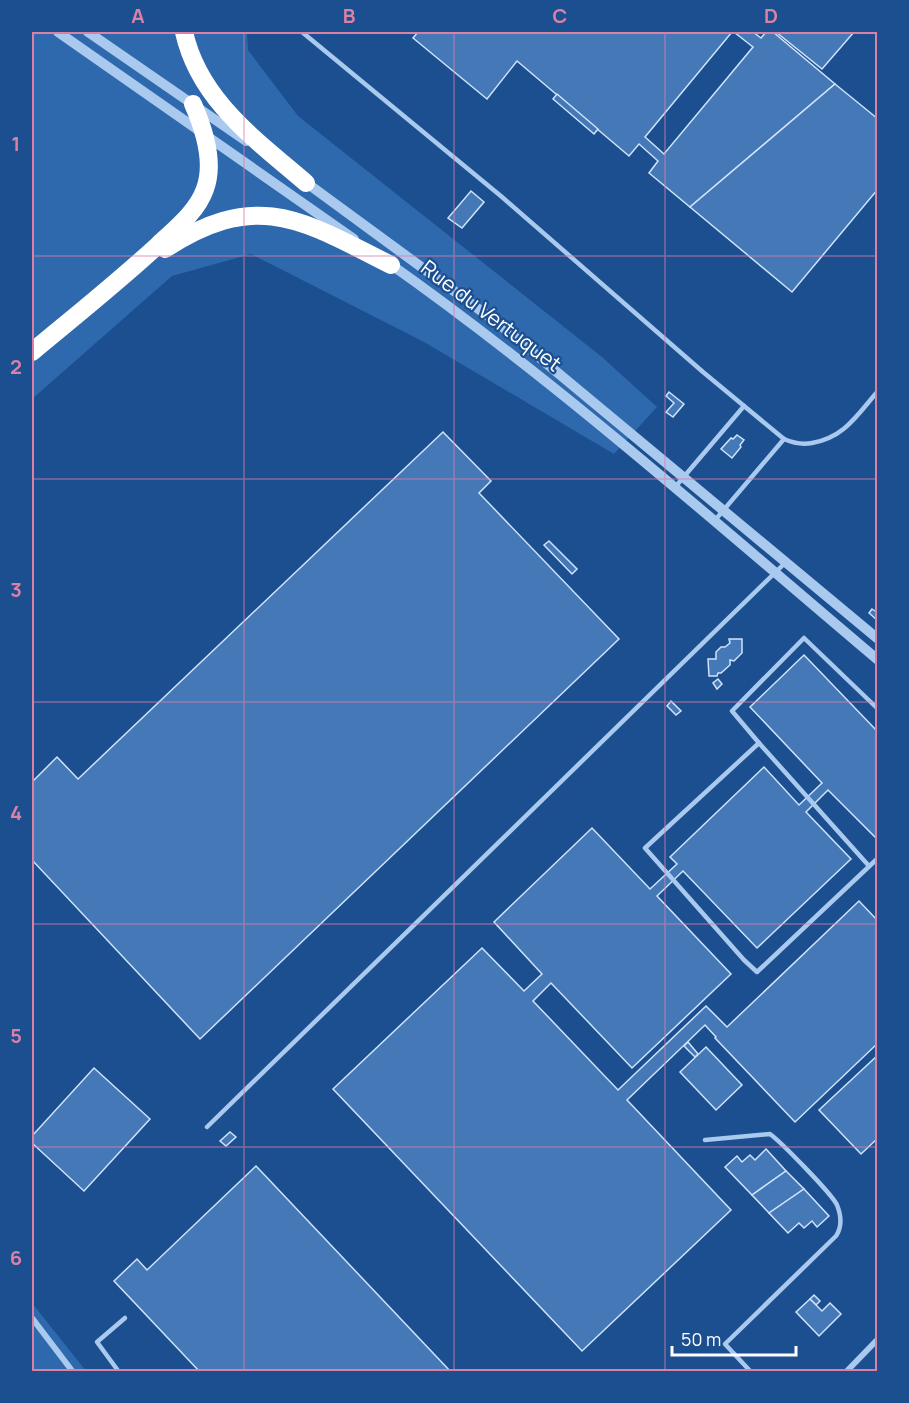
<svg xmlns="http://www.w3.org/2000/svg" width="909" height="1403" font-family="Manrope,sans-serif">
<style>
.green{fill:#2e69ad}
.building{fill:#4478b7;stroke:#cfe3fa;stroke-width:1.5}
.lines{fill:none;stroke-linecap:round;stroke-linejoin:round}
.service{stroke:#a9c9ee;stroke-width:4.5}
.minor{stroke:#a9c9ee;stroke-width:6}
.tertiary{stroke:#a9c9ee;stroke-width:10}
.motorway{stroke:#fff;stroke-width:18}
.grid{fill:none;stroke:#dd80a5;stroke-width:1.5;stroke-opacity:0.55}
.labels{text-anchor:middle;stroke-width:4.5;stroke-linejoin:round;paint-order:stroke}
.street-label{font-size:21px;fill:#fff;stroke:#1b4f8f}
.neatline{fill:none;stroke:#dd80a5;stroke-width:2}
.grid-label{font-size:20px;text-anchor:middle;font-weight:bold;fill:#dd80a5}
</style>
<rect width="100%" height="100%" fill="#1b4f8f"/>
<g class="green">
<polygon points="32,32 247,32 248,50 298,116 602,357 657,407 614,454 424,342 251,254 172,276 32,399"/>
<polygon points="32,1303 86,1371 32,1371"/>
</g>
<g class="building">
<polygon points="418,32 732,32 645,137 664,154 753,47 734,32 753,32 761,38 766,32 773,32 835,84 690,207 649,173 658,161 639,144 629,156 517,61 487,99 413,38"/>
<polygon points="776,32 854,32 822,69"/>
<polygon points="835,84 878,119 878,189 792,292 690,207"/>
<polygon points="557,94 598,129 594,134 553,99"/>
<polygon points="471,191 484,202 462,228 448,218"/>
<polygon points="669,392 684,404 673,417 666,412 674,403 666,396"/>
<polygon points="443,432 491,481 479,493 619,639 200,1039 32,860 32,782 57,757 78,779"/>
<polygon points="737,435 744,440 740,445 741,447 732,458 721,449 731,438 733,439"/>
<polygon points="549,541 577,569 572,574 544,545"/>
<polygon points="872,609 878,613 877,620 869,613"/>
<polygon points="729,639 742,639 742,653 734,661 730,660 730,665 721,673 718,673 717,676 709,676 708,659 716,659 716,652 721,647 725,647 730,643"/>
<polygon points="804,655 878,732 878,835 875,837 828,790 806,812 851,859 757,948 683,871 657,896 731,974 632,1068 551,983 533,1001 618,1090 706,1006 727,1027 859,901 878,921 878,1043 795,1122 715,1038 716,1037 705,1025 627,1100 731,1210 582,1351 333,1089 482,948 524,991 542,974 494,922 592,828 650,889 677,864 670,857 764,767 799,805 822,783 750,707"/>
<polygon points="718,679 722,684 717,689 713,683"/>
<polygon points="671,701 681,711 676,715 667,706"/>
<polygon points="688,1042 698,1054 695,1057 684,1046"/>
<polygon points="706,1047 742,1085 716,1110 680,1072"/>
<polygon points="878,1055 878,1138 861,1154 819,1110"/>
<polygon points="94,1068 150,1119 84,1191 32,1143 32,1136"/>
<polygon points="230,1132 236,1137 226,1146 220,1141"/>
<polygon points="766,1149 786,1171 752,1195 725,1167 737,1156 742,1162 750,1155 755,1160"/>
<polygon points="256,1166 451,1372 200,1372 114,1281 137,1259 147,1270"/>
<polygon points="786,1171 804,1189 769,1213 752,1195"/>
<polygon points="804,1189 829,1216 817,1227 812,1221 804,1228 799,1223 788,1233 769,1213"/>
<polygon points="814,1295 820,1301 816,1305 810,1299"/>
<polygon points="810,1299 822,1311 830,1303 841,1314 819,1336 796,1312"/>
</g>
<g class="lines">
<g class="service">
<path d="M302,32L502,197L703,372L784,439C793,443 801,445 812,443C845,437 857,415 878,391"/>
<polyline points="676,486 744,406"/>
<polyline points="716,519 784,439"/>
<polyline points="878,709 804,638 732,711 759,743 645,848 744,960 757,972 878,858"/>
<polyline points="759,743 869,866"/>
<polyline points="207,1127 786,562"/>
<path d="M705,1140L770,1134C781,1142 832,1194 837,1205C841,1215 842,1227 836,1236L725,1344L751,1372"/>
<polyline points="119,1372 97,1342 125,1318"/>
</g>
<g class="minor">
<polyline points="32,1318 73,1372"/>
<polyline points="846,1372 878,1339"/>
</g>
<g class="tertiary">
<polyline points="58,32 354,239"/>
<polyline points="88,32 246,141"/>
<polyline points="304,181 499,324 878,639"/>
<path d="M386,261C559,383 717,524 878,660"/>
</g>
<g class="motorway">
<path d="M184,32C199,100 256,140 306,183"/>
<path d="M165,249C258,189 302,220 391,265"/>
<path d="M32,352C74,317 118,282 158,245C175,229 197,212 205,189C215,162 204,129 193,104"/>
</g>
</g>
<path class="grid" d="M244,32V1372M454,32V1372M665,32V1372M32,256H878M32,479H878M32,702H878M32,924H878M32,1147H878"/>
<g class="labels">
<g class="street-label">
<text transform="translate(491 316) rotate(37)" y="7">Rue du Vertuquet</text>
</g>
</g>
<rect width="909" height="1403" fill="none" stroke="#1b4f8f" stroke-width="66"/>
<path d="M672 1346v9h124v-9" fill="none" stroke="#ffffff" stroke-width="3"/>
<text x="681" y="1346" font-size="18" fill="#ffffff" stroke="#1b4f8f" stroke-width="4.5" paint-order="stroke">50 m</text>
<rect x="33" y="33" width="843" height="1337" class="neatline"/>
<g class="grid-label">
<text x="138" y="23">A</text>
<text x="349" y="23">B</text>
<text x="560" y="23">C</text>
<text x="771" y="23">D</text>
<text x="16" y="151">1</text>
<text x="16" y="374">2</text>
<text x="16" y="597">3</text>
<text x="16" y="820">4</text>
<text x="16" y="1043">5</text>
<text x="16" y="1265">6</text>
</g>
</svg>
